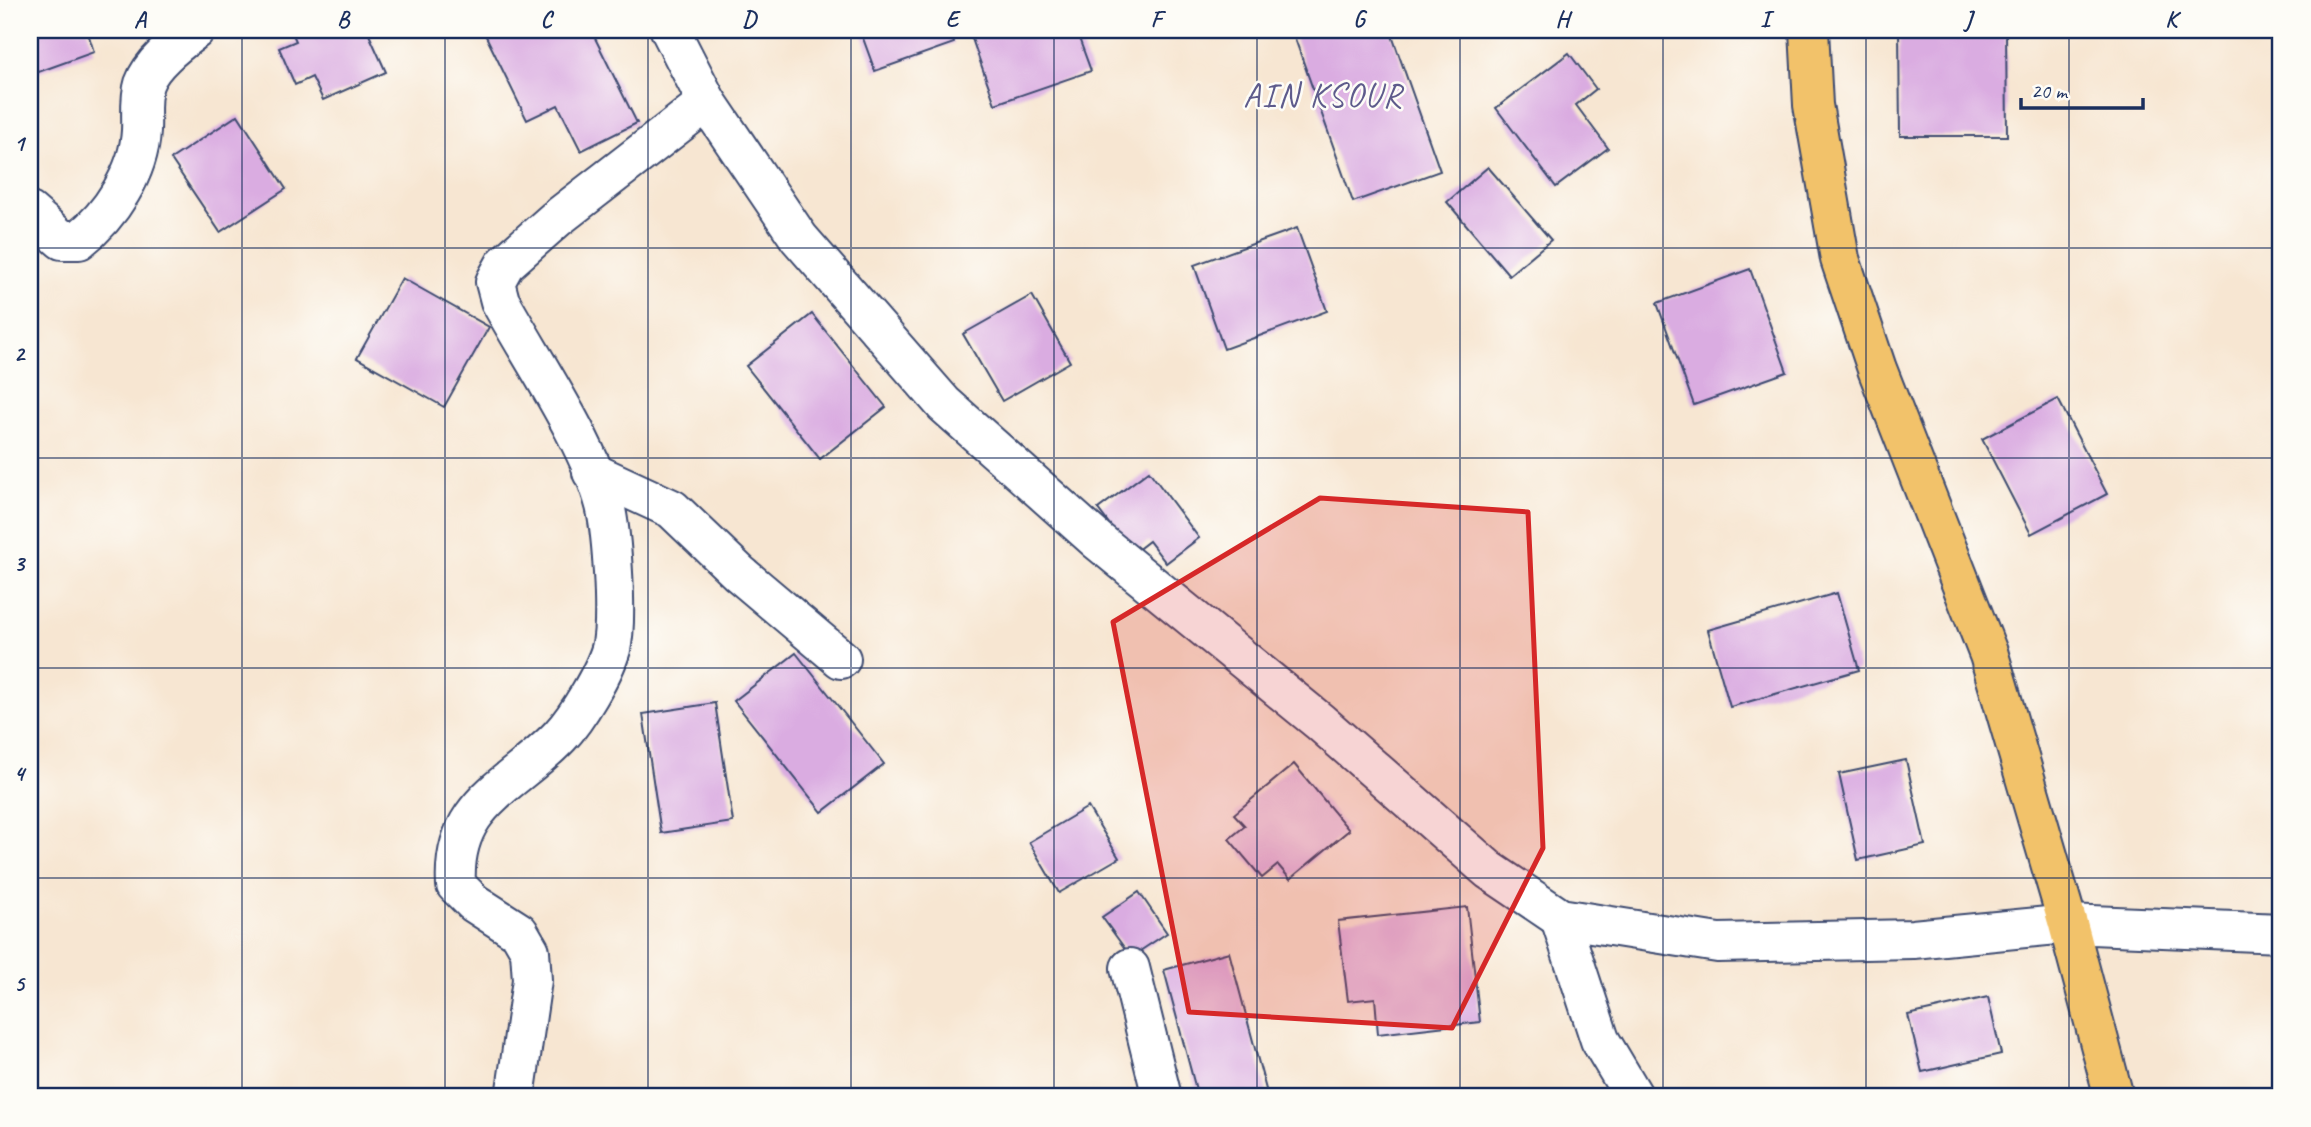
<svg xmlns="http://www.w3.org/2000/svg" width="2311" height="1127" font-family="Caveat,sans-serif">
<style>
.building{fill:#daace1}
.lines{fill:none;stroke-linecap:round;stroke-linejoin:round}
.minor-casing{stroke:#3c4a6f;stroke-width:42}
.major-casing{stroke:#3c4a6f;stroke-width:42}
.minor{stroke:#fff;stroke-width:38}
.major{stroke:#f2c26a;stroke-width:38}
.marked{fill:#d62828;fill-opacity:0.2;stroke:#d62828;stroke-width:5;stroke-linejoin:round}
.grid{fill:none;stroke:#1b2f5e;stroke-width:2;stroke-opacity:0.55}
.labels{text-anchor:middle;stroke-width:5;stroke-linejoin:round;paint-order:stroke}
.quarter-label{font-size:33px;letter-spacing:2px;fill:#5e5b8c;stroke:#fdfcf7}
.neatline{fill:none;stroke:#1b2f5e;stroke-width:2.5}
.grid-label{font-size:23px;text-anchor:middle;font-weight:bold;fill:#1b2f5e}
</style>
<rect width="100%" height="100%" fill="#fdfcf7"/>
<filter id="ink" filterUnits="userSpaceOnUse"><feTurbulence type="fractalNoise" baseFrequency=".0143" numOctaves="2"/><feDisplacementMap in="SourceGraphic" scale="14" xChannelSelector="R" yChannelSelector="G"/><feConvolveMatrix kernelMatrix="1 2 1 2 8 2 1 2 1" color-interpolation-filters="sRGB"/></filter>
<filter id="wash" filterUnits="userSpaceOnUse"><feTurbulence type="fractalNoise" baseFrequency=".00686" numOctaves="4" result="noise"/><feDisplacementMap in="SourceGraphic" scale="28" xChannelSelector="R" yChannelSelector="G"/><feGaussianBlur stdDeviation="1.57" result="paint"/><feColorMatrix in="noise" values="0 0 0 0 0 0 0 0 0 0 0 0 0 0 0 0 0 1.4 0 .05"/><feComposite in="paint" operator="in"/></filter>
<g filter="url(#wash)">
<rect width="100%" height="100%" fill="#f7e6d2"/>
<g id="blocks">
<g class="building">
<polygon points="30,30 87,30 94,52 30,75"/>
<polygon points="291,30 367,30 386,72 323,100 312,77 295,85 279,48 296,41"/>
<polygon points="483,30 534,32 591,30 637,123 581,151 558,105 527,120"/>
<polygon points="860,30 950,30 954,43 875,71"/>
<polygon points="969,30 1076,30 1091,71 995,104"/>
<polygon points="1292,30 1390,30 1440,171 1353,202"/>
<polygon points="1899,30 2006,30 2007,136 1900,136"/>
<polygon points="1569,53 1596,89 1576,105 1608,148 1556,187 1496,108"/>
<polygon points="238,115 286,189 220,232 171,159"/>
<polygon points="1488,167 1551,240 1509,275 1447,202"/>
<polygon points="1297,228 1327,311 1224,349 1194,265"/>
<polygon points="1750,269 1787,372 1694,405 1657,303"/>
<polygon points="402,278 489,327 444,407 357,358"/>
<polygon points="1032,295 1070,362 1002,401 963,334"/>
<polygon points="812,314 886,407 820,459 746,366"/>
<polygon points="2058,399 2107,494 2031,534 1982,439"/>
<polygon points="1149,471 1199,538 1166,563 1149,541 1132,554 1098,509"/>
<polygon points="1837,593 1859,670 1730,707 1708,630"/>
<polygon points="796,653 884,764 822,812 734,701"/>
<polygon points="715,703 733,822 661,833 643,714"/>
<polygon points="1906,760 1925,845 1858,860 1839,774"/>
<polygon points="1294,764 1349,830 1290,879 1278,865 1262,878 1229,839 1245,826 1234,814"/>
<polygon points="1088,807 1119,858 1059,893 1029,842"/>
<polygon points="1139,892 1167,933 1131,957 1102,917"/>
<polygon points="1467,907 1480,1022 1378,1034 1375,998 1348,1001 1338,921"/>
<polygon points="1229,952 1268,1097 1198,1097 1164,970"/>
<polygon points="1988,997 2001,1054 1922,1072 1908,1015"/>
</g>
</g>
</g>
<g filter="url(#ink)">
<use href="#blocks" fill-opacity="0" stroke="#3c4a6f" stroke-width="2"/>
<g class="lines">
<defs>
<g id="minor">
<polyline points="670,30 707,102 799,238 944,404 1098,541 1320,722 1489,870 1560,918 1718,943 1913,939 2068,924 2281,933"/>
<path d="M30,212L62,240H79C110,216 139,172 141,131C142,115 139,100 144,84C151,63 178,43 195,30"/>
<polyline points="592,472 672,509 739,573 841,659"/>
<polyline points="1560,918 1600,1040 1634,1097"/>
<polyline points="1130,968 1162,1097"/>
<path d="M515,1097L532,980L530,951L519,932L474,903L456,885C451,802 512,787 560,736C577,718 604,673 611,649C618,620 612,534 605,505C588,441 533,361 500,301L495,282L505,264L556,219L707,102"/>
</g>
<polyline id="major" points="1809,30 1813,105 1840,259 1877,369 1989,655 2068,924 2114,1097"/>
</defs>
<use href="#minor" class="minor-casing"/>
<use href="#major" class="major-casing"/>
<use href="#minor" class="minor"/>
<use href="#major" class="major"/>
</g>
</g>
<path class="marked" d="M1320,498L1528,512L1543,848L1452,1028L1189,1012L1113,622Z"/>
<path class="grid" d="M242,30V1097M445,30V1097M648,30V1097M851,30V1097M1054,30V1097M1257,30V1097M1460,30V1097M1663,30V1097M1866,30V1097M2069,30V1097M30,248H2281M30,458H2281M30,668H2281M30,878H2281"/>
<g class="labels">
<g class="quarter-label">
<text x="1323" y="106">AIN KSOUR</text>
</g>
</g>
<rect width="2311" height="1127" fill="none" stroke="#fdfcf7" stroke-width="77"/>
<path d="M2021 98v10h122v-10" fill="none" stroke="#1b2f5e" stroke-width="3.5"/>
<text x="2031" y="98" font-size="21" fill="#1b2f5e" stroke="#fdfcf7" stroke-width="5" paint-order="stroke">20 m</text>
<rect x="38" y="38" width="2234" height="1050" class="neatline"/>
<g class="grid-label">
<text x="140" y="27">A</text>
<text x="343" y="27">B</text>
<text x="546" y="27">C</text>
<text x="749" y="27">D</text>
<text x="952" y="27">E</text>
<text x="1156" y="27">F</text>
<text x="1359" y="27">G</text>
<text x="1562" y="27">H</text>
<text x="1765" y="27">I</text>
<text x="1968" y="27">J</text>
<text x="2171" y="27">K</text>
<text x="19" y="151">1</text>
<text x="19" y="361">2</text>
<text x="19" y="571">3</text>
<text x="19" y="781">4</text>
<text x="19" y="991">5</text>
</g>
</svg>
